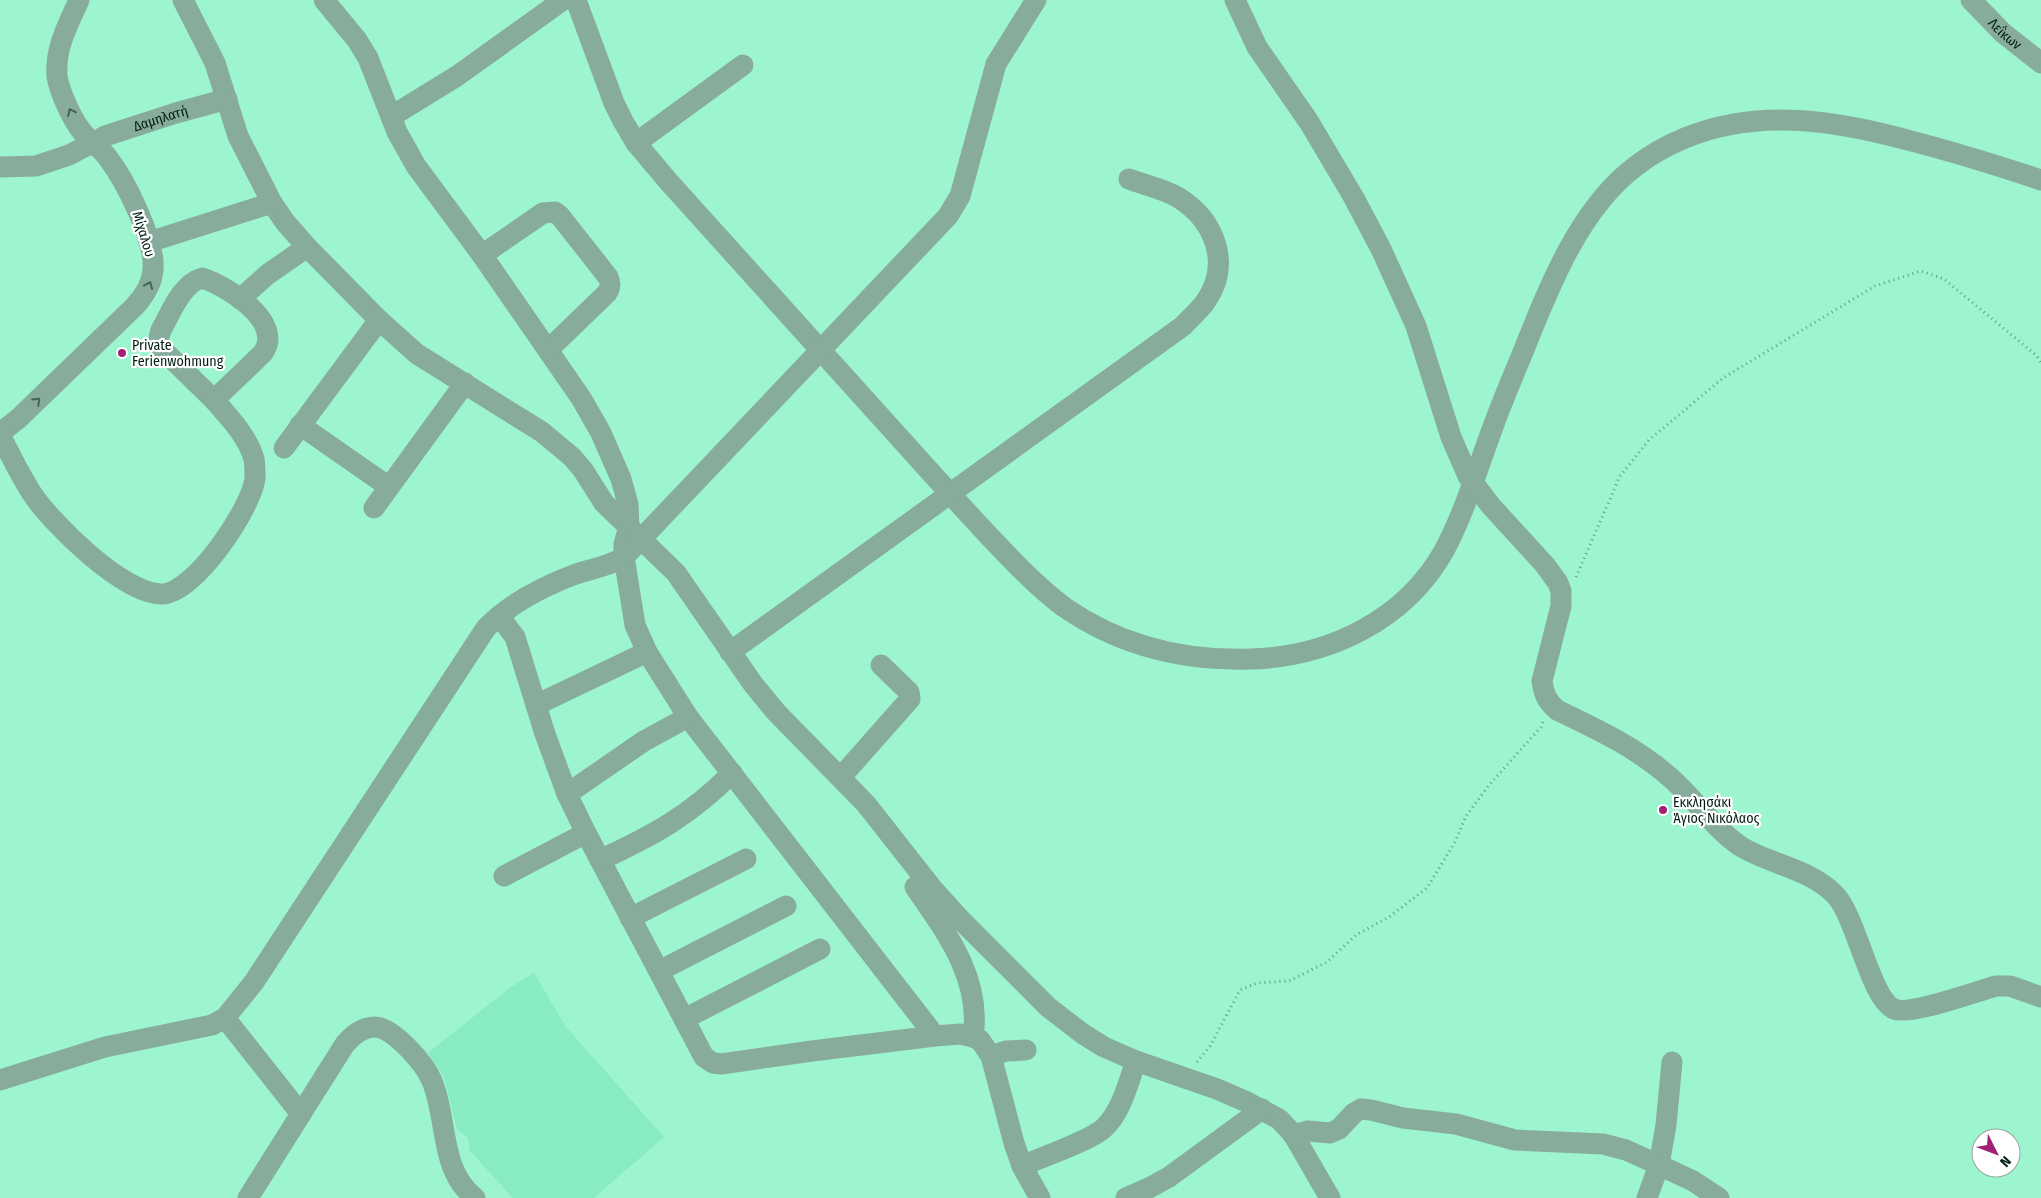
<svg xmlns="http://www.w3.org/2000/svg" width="2041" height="1198" font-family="'Fira Sans Condensed',sans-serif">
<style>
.built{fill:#89ebc2}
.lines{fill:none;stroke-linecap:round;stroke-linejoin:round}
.path{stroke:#60a086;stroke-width:3;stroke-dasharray:1 4;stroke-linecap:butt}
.minor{stroke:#88ac9c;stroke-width:21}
.oneway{stroke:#456458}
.poi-dot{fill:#9f2074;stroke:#fff;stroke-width:2}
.labels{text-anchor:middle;stroke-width:4.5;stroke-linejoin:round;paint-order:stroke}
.street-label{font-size:14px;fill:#021d13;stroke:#fff}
.poi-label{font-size:14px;fill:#021d13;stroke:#fff;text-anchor:start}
</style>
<rect width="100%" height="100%" fill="#9df5d0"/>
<polygon class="built" points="534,973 566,1027 664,1137 594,1198 513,1198 469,1150 468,1138 457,1129 444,1077 428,1053 511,987"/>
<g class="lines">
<g class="path">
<polyline points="1576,577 1620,476 1649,440 1723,378 1875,286 1921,271 1944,279 2037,356 2041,363"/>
<polyline points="1197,1062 1210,1046 1240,990 1257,983 1289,981 1327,962 1356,935 1389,917 1427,888 1455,842 1466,816 1489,785 1541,727 1543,722"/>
</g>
<g class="minor">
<polyline points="183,0 215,63 238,136 272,203 285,222 307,247 379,320 417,354 542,432 572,457 583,470 604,503 676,573 753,684 776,712 866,804 932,888 960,919 1048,1007 1083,1034 1104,1047 1136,1061 1217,1089 1247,1102 1279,1119 1293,1134 1330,1198"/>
<polyline points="324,0 357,40 368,58 397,132 416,166 482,255 581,398 601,433 621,479 628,504 629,527 624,544 624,557 635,625 647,652 688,717 935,1036"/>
<path d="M576,0L614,103L623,121L636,143L668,181C747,269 827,357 907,446C934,476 961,506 989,536C1013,561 1036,586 1064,607C1120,646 1183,661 1250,659C1329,657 1406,620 1445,549C1464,513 1476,473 1490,435C1499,409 1510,383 1521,357C1547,292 1578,209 1636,166C1650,155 1668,145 1685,138C1760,107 1839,121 1915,142C1957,153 1999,166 2041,180"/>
<path d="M1235,0L1257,47L1309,122L1354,198L1381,249L1416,326L1451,437L1468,476L1491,506L1545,565L1558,583L1561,591V606L1542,681C1544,695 1547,701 1557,710C1599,730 1639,749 1673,780C1696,801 1714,828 1740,846C1770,865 1813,869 1837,897C1857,921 1871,999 1894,1009C1910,1016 1977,991 1996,986H2010L2041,997"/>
<path id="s1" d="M1971,0L2003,33L2041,63"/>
<polyline points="392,116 457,76 563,0"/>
<path id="s2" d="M95,142L105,136L176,113L227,99"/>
<polyline points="636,143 743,65"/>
<polyline points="0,167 36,166 69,155 92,143"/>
<polyline points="149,242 272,203"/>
<path d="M482,255L543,213L555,212L560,216L608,277C611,283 611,287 607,293L548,350"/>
<path d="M202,278C227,286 285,322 263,353L214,400L164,351C158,344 158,339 161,330C171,313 181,284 202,278Z"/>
<polyline points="240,299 268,274 307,247"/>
<polyline points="300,425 389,487"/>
<path d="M0,433L18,419L135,306C144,296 152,284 153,270C156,241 125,180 108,158C101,148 91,143 84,134C73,122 59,91 57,76C55,47 68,25 79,0"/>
<path d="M0,435C10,454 19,473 31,492C50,522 124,595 162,594C194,594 252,508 255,478C255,473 255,465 254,459C248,437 229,417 214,400"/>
<polyline points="284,448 379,320"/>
<polyline points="374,508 465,383"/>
<polyline points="499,616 515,637 545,734 567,794 586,833 704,1057 713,1063 721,1064 812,1051 935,1036 960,1034 973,1037 980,1040 991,1056 1014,1143 1022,1166 1040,1198"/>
<path d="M730,652L1183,326C1190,318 1200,310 1206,301C1232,263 1214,220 1179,198C1165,189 1144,185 1129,179"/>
<polyline points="536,705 647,652"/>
<polyline points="841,777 910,699 909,692 881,665"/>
<polyline points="567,794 644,741 688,717"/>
<path d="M600,860C652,836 691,815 732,773"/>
<polyline points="504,876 586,833"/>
<path d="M915,887C946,932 982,979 973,1037"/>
<polyline points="630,918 746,859"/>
<polyline points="659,971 786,906"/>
<polyline points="225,1018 301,1114"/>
<polyline points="684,1019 820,949"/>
<polyline points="991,1056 1006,1051 1026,1050"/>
<path d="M0,1080L105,1047L212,1025L225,1018L254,982L486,628C510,603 544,586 576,574C591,569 610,566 624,557L948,216L960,196L996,64L1036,0"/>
<polyline points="1293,1135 1308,1131 1330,1133 1339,1129 1354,1113 1361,1109 1371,1110 1403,1118 1456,1124 1515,1140 1603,1144 1626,1150 1659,1165 1666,1125 1672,1062"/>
<path d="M1022,1166C1042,1157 1090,1141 1104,1128C1122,1111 1128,1083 1136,1061"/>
<path d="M248,1198L345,1044C353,1035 362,1027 375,1027C394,1028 425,1064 432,1081C448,1119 439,1170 475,1198"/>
<polyline points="1126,1198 1149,1188 1169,1177 1262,1109"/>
<polyline points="1647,1198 1659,1165 1693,1181 1719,1198"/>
</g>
</g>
<defs><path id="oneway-chevron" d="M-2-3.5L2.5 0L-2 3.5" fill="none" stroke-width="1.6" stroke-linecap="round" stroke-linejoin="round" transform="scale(1.25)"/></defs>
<g class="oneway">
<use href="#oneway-chevron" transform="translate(71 112) rotate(-116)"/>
<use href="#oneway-chevron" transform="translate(149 285) rotate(-68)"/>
<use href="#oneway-chevron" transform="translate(37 401) rotate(-44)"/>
</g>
<g class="poi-dot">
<circle cx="122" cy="353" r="5"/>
<circle cx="1663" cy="810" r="5"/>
</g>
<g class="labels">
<g class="street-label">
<text dy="5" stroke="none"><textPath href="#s1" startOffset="48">Λεΐκων</textPath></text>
<text dy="5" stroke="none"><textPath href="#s2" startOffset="70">Δαμηλατή</textPath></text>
<text transform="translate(144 234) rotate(73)" y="5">Μίχαλου</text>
</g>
<g class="poi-label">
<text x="132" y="350">Private<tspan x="132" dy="16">Ferienwohmung</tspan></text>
<text x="1673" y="807">Εκκλησάκι<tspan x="1673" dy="16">Άγιος Νικόλαος</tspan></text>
</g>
</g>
<g transform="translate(1996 1153) rotate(132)"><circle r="24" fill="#ffffff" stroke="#9aa5a1"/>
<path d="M0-4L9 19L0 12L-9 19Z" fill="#9f2074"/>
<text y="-8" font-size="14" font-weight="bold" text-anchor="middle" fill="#021d13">N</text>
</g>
</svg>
